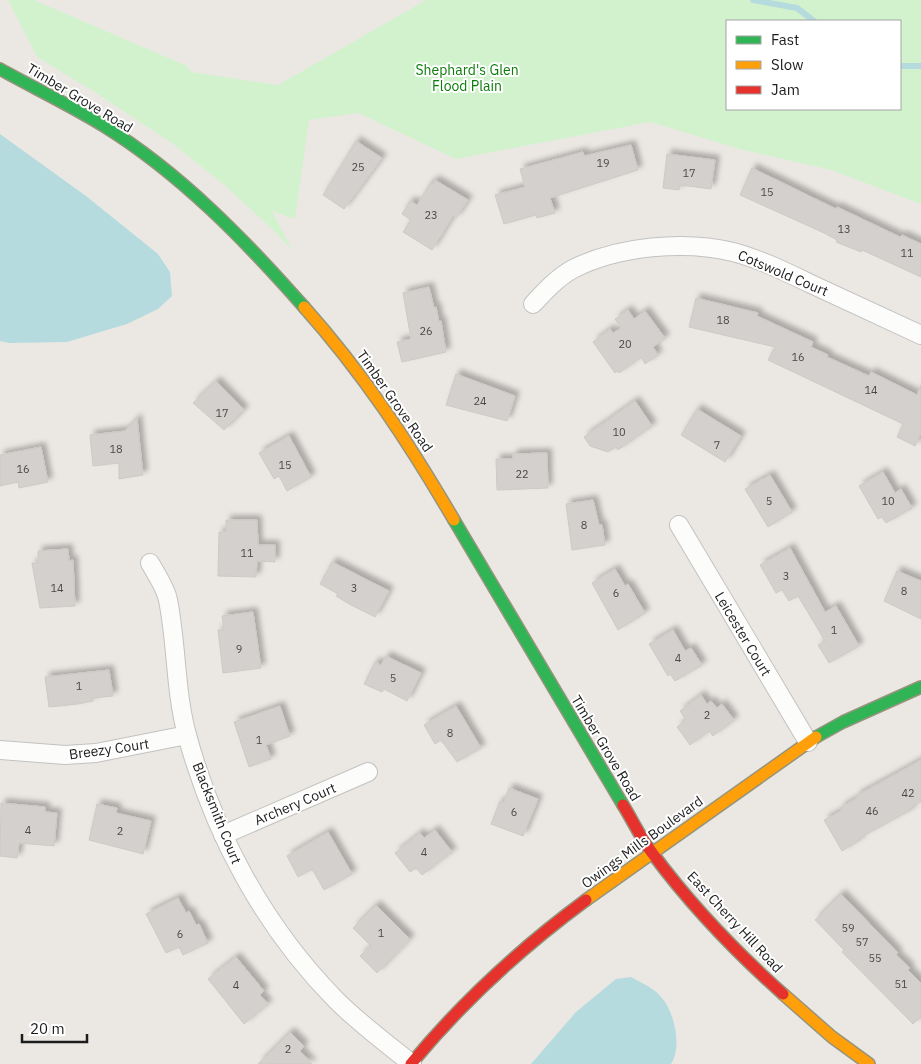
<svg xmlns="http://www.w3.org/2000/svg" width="921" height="1064" font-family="'IBM Plex Sans',sans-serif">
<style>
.park{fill:#d2f2ce;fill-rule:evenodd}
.water{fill:#b6dbdf}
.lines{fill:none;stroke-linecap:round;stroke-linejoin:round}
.stream{stroke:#b6dbdf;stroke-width:6}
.building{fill:#d3d0cd;stroke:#cec9c6;filter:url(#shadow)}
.street-casing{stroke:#c3c2c0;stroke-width:20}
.fast-casing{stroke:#95947c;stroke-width:14}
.slow-casing{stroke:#95947c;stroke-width:14}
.jam-casing{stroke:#95947c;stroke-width:14}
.street{stroke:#fcfcfb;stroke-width:18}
.fast{stroke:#30b455;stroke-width:11}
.slow{stroke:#ff9f0a;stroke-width:11}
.jam{stroke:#e5322d;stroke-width:11}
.labels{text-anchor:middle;stroke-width:4;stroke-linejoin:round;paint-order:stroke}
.number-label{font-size:11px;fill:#4a4948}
.park-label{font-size:14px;fill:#0b7c09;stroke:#fff}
.street-label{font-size:14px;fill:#1c1c1c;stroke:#fff}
</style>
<defs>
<filter id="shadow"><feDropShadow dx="4.5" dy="-4.5" stdDeviation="2.5" flood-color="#0004"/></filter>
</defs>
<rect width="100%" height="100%" fill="#ebe8e4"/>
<path class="park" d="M8,0H34L187,66L191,72L278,85L426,0H921V204L831,170L743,150L650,122L456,159L358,113L309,120L295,219L272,211L292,250L270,227L223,184L173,144L93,91L37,57ZM727,21H900V109H727Z"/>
<g class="water">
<polygon points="0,134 86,196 158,254 170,272 172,296 158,309 127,324 67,342 9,343 0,341"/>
<path d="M631,977C642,983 654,988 662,998C675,1013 682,1048 671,1064H531L576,1012L616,979Z"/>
</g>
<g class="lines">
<g class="stream">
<polyline points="753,0 797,8 814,21"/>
<polyline points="900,66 921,66"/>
</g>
</g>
<g class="building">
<polygon points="356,141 382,158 344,209 323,195"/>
<polygon points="631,145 638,170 550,198 555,213 537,218 536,215 504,224 495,195 525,187 520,169 583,152 584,156"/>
<polygon points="667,154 715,160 711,189 680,185 679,190 663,188"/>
<polygon points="752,168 836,209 837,207 900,237 902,235 921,244 921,277 862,250 861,252 836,242 837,240 824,233 740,195"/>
<polygon points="435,180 468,200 456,218 453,216 432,250 403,232 411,220 402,214 410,201 417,205 431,182 433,184"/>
<polygon points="429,287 434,308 436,307 439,322 441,321 446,352 402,362 397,342 411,339 403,293"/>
<polygon points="696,298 758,313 757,316 813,342 811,347 828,355 827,357 869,376 871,372 917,395 921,385 921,433 915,446 897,437 903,424 768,360 775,347 689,327"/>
<polygon points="628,310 634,319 645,311 665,338 653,347 658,355 645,364 641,357 619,373 618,371 615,373 593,342 610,329 613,333 621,328 615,319"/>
<polygon points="456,374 515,396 507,421 446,405"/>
<polygon points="216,381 244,410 224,430 193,403"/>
<polygon points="635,401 652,426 618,450 616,447 608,452 590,446 584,437"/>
<polygon points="697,409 741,436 725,462 681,435"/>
<polygon points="137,418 143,475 119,479 119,463 93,466 90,435 125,431"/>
<polygon points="289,436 311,477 287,491 279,476 274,479 259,453"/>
<polygon points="41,447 48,482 19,488 18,482 0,486 0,455"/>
<polygon points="547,453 548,488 497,490 496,459 513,459 513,454"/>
<polygon points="883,472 895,493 901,489 912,508 886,523 882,517 878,519 859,486"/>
<polygon points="770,475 792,512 768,527 745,489"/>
<polygon points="593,500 599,525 602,525 605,545 572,550 566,504"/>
<polygon points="226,520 257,520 258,545 275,545 275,562 257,561 256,577 218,576 219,532 226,532"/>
<polygon points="790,548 825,612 836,606 859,646 829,663 818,645 825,641 798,596 789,601 782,590 776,593 760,565"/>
<polygon points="68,549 69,561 73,560 75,606 40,608 32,563 38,563 38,551"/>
<polygon points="332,562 389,591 375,617 349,604 336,596 338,594 320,584"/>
<polygon points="615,569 625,586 628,584 645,613 618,630 592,583"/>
<polygon points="897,571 921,581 921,619 884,601"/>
<polygon points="253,612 261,668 223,673 218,630 224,629 222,616"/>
<polygon points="673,630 685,651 691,648 702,665 675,681 670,674 668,676 649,644"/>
<polygon points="386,656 421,673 407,701 384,689 382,692 364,684 375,662 381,665"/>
<polygon points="109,670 113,696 93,698 93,701 78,704 49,707 45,677"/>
<polygon points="701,695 707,704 711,701 717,708 722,704 734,720 713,736 709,731 690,745 677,727 686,720 680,711"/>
<polygon points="280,706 290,736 266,745 271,759 249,767 234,722"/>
<polygon points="456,706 481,748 457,762 441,740 435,744 424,725"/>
<polygon points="921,760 921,801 910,808 911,810 859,838 860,840 842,851 824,820 841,811 840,808 857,798 856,796"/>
<polygon points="509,788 538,799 523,836 491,824 500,801 504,802"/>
<polygon points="1,803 45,807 45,812 57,813 54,846 19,843 17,858 0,856"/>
<polygon points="97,804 117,808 116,813 151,821 143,854 89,840"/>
<polygon points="435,830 452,852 422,875 416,868 410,872 395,853 420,833 424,838"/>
<polygon points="328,832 352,874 324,890 312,869 298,877 287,856"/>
<polygon points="841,894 898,953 896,955 910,968 908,970 921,983 921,1016 913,1024 842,952 844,950 815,920"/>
<polygon points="178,898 186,913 189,911 196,925 199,924 208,943 183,955 179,947 166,953 146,914"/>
<polygon points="376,905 410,939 377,973 360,956 371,946 353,928"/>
<polygon points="236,957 264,991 260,995 268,1004 244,1024 208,979"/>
<polygon points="290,1032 304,1046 300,1051 312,1064 258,1064"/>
</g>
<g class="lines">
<defs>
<g id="street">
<path d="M533,304C545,291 558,277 573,269C618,246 685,240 733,252C760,259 786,272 811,284C847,301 884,318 921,335"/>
<polyline points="679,525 808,742"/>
<path d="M150,563C156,574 166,588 168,600C177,645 175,691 187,735C214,834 264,927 336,1000C359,1023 386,1043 412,1064"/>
<polyline points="0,750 65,755 96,753 187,735"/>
<polyline points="223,835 368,772"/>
</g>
<g id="fast">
<path d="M0,69C34,88 70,105 104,126C180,173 245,240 304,307"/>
<polyline points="454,520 623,805"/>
<polyline points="816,737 843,722 921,687"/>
</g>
<g id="slow">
<path d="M304,307C363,373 409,443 454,520"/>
<polyline points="586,900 816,737"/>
<polyline points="783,994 832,1037 869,1064"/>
</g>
<g id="jam">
<path d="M623,805C633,821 641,839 653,854C690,904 736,952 783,994"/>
<path d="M411,1064C462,1002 521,948 586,900"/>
</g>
</defs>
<use href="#street" class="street-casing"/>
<use href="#fast" class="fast-casing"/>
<use href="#slow" class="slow-casing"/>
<use href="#jam" class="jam-casing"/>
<use href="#street" class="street"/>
<use href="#fast" class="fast"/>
<use href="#slow" class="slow"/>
<use href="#jam" class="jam"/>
</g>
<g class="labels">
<g class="number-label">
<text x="603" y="167">19</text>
<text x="358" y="171">25</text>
<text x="689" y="177">17</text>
<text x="767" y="196">15</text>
<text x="431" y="219">23</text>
<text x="844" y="233">13</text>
<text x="907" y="257">11</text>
<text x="723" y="324">18</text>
<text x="426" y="335">26</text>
<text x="625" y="348">20</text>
<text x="798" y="361">16</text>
<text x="871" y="394">14</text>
<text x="480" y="405">24</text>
<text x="222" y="417">17</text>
<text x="619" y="436">10</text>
<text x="717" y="449">7</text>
<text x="116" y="453">18</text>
<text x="285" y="469">15</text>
<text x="23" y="473">16</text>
<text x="522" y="478">22</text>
<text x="769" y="505">5</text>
<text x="888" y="505">10</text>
<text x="584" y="529">8</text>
<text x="247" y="557">11</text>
<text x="786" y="580">3</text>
<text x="57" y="592">14</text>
<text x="354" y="592">3</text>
<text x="904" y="595">8</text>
<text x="616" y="597">6</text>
<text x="834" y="634">1</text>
<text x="239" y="653">9</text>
<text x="678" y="662">4</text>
<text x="393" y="682">5</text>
<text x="79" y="690">1</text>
<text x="707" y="719">2</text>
<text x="450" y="737">8</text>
<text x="259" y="744">1</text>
<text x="908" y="797">42</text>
<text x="872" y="815">46</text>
<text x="514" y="816">6</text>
<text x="28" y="834">4</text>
<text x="120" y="835">2</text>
<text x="424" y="856">4</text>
<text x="848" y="932">59</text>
<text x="381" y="937">1</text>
<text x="180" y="938">6</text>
<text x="862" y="946">57</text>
<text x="875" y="962">55</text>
<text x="901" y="988">51</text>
<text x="236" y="989">4</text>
<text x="288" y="1053">2</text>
</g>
<g class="park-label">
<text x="467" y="75">Shephard's Glen<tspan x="467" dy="16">Flood Plain</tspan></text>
</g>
<g class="street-label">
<text transform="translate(80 98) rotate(31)" y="5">Timber Grove Road</text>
<text transform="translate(783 273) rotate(23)" y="5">Cotswold Court</text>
<text transform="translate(395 401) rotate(55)" y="5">Timber Grove Road</text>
<text transform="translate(743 634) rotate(59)" y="5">Leicester Court</text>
<text transform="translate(606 748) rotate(59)" y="5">Timber Grove Road</text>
<text transform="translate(109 749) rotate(-8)" y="5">Breezy Court</text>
<text transform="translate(295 804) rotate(-23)" y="5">Archery Court</text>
<text transform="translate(217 813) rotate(68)" y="5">Blacksmith Court</text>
<text transform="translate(642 842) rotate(-36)" y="5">Owings Mills Boulevard</text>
<text transform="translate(735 922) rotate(47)" y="5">East Cherry Hill Road</text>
</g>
</g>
<rect x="726" y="20" width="175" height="90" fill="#ffffff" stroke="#a4a4a4"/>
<rect x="736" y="36" width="25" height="8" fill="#30b455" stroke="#a4a4a4"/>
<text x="771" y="45" font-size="15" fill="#1c1c1c">Fast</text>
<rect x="736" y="61" width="25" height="8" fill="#ff9f0a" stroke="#a4a4a4"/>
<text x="771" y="70" font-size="15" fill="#1c1c1c">Slow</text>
<rect x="736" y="86" width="25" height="8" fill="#e5322d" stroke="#a4a4a4"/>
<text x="771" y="95" font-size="15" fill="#1c1c1c">Jam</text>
<path d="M22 1034v8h65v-8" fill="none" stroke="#1c1c1c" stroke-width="2.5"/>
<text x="30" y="1034" font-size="15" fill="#1c1c1c" stroke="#ffffff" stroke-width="4" paint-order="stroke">20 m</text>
</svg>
